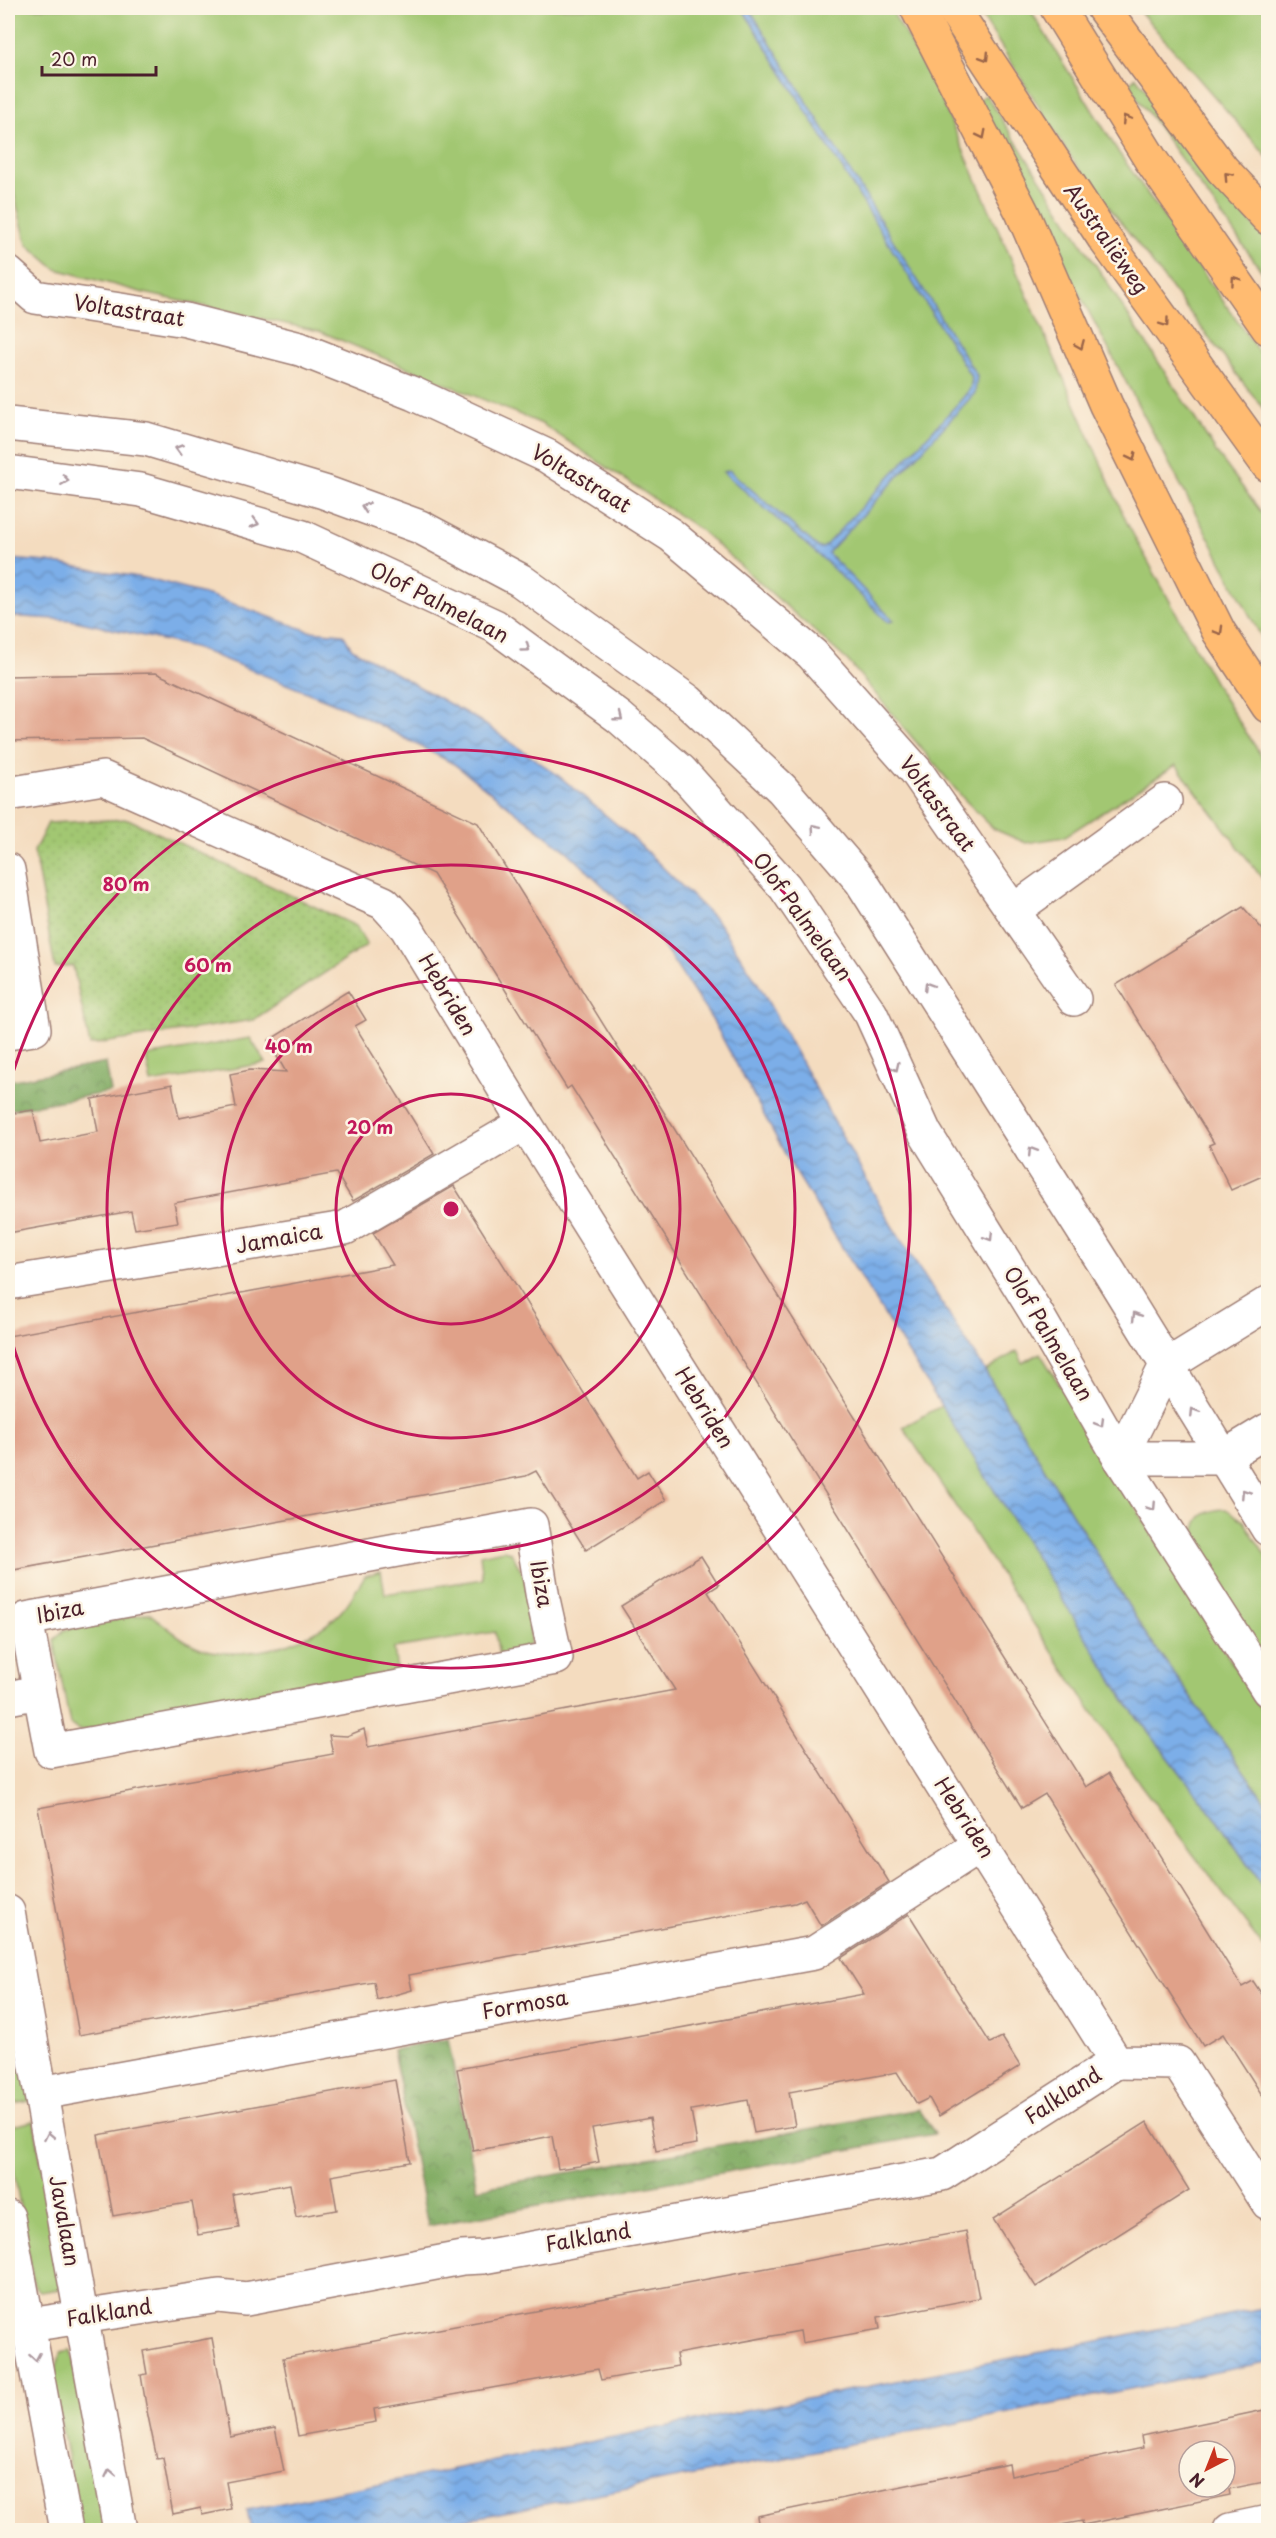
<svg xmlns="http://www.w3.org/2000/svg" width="1276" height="2538" font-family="'Playpen Sans',sans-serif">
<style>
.grass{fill:#a2c772;stroke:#76734e;stroke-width:1.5}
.forest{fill:url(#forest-crowns);stroke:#666648;stroke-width:1.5}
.park{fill:url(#park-dots);stroke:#76734e;stroke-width:1.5}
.water{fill:url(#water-waves);stroke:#63668a;stroke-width:1.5}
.building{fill:#e0a189;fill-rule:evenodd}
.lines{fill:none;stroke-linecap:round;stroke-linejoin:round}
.minor-casing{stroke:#9f7e75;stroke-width:36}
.major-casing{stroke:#9f7e75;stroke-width:36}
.minor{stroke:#fff;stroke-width:33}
.major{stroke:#ffbb71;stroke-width:33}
.oneway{stroke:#9b654a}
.oneway2{stroke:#ae9aa0}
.ring{fill:none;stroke:#c2185b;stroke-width:3}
.labels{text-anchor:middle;stroke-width:5;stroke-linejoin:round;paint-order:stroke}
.street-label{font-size:21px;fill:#4a1f2b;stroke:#fcf5e5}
.centre{fill:#c2185b;stroke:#fcf5e5;stroke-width:3}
.ring-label{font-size:18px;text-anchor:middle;font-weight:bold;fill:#c2185b;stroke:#fcf5e5;stroke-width:5;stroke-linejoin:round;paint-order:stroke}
</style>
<defs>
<pattern id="forest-crowns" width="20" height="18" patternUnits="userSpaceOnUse" patternTransform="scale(1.5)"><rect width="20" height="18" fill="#81ac64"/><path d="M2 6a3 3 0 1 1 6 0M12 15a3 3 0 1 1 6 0" fill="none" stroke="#6c8b53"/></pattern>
<pattern id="park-dots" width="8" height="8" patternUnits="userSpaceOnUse" patternTransform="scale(1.5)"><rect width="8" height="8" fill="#a2c772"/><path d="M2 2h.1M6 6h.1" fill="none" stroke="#8daa63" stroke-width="1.8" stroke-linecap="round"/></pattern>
<pattern id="water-waves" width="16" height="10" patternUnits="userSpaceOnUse" patternTransform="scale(1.5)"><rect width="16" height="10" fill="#7caee8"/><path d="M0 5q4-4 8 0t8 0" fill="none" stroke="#688dbc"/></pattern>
</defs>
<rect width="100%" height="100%" fill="#fcf5e5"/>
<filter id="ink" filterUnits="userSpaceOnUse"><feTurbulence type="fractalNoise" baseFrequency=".0167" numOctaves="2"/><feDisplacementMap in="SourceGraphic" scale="12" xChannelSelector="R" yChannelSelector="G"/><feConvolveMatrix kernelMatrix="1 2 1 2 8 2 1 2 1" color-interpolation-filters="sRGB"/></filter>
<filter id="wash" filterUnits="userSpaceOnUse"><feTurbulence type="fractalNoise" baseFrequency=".008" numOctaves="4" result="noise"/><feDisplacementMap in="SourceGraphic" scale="24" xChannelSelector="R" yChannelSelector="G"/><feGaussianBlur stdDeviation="1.35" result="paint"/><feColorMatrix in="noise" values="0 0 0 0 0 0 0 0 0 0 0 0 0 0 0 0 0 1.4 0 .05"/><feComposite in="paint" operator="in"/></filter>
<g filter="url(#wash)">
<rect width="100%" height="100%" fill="#f4dcbf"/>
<g class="grass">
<polygon points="8,8 890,8 937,90 1127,523 1218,689 1268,766 1268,886 1176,765 1064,837 1026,843 994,829 963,798 848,661 699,529 542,424 319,331 144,293 56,269 27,244 15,198 8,154"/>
<polygon points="977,8 1029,8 1119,153 1268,365 1268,415 1068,153"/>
<polygon points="1137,8 1268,8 1268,158"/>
<polygon points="1136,77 1245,216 1268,240 1268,280 1128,85"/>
<polygon points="986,95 1219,456 1268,521 1268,647 1257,629 977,101"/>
<polygon points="250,1038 266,1063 151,1083 146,1056"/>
<polygon points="1017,1351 1023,1363 1040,1353 1260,1708 1268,1717 1268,1805 1145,1633 985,1371"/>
<polygon points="943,1405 1130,1708 1218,1821 1268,1895 1268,1953 1140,1784 903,1427"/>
<path d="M1226,1509L1244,1521L1268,1560V1665L1193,1545C1194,1520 1199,1510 1226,1509Z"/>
<path d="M503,1550L511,1552L524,1576L530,1609V1643L523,1650L499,1656L495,1632L394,1648L397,1673L82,1731L70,1725L54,1640L64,1630L149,1613C166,1626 186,1645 207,1650C250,1661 317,1642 345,1607C353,1597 358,1586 365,1576L381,1571L385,1594L483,1579L480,1555Z"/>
<polygon points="8,1978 30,2101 8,2105"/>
<polygon points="34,2121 62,2283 59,2289 40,2292 34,2286 8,2138 8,2127"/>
<polygon points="71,2350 107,2530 81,2530 53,2380 61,2352"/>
</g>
<g class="forest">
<polygon points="106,1063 111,1092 8,1110 8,1081"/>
<polygon points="448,2039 477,2189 919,2109 935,2134 428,2226 393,2050"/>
</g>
<polygon class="park" points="128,819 356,926 367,945 253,1020 90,1045 73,966 55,968 34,851 48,823"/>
<g class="water">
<polygon points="742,8 749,8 977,376 975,393 828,553 894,621 888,622 824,560 723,472 729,470 819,548 823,548 961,400 970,389 972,378"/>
<polygon points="8,559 48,562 144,578 211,596 309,631 343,634 352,649 480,721 559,776 634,839 718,922 757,982 892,1226 985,1371 1145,1633 1268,1805 1268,1895 1218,1821 1130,1708 837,1239 789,1161 713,1021 659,940 569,853 454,764 349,709 193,647 71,620 8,616"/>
<polygon points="1268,2307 1268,2362 413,2530 251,2530 247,2510"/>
</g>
<g id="blocks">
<g class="building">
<polygon points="156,673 478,823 631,1069 635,1066 1086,1787 1109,1773 1242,1987 1253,1981 1269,2005 1269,2106 1223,2034 1203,2046 1045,1794 1022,1808 571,1086 567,1089 433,874 142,738 8,741 8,676"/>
<polygon points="1243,907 1269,937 1269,1173 1231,1190 1209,1145 1214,1143 1116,985"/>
<polygon points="348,991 366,1020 355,1026 434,1154 353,1201 336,1173 174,1203 178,1222 135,1229 131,1211 8,1233 8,1114 33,1110 40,1143 98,1132 92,1099 172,1084 179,1118 236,1107 230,1074 250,1070 286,1072 268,1041"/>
<polygon points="454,1186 637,1478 648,1471 666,1500 586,1550 536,1471 526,1476 8,1571 8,1336 393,1265 373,1233"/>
<polygon points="701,1556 719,1585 708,1592 889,1882 821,1926 805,1899 795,1903 409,1975 412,1990 377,2000 374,1982 79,2035 38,1808 333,1754 329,1735 347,1736 364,1729 368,1747 675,1690 621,1606"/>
<polygon points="909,1914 990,2043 1002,2037 1020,2066 939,2116 929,2098 917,2104 897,2072 789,2092 795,2126 754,2133 748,2100 691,2110 697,2144 656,2151 650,2118 592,2128 599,2162 579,2166 558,2169 552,2136 473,2151 457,2069 864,1994 841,1958"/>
<polygon points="395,2080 410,2162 331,2176 337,2210 296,2217 290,2184 233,2194 239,2228 198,2235 192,2202 113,2216 98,2135"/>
<polygon points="1147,2122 1189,2190 1036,2287 993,2219"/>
<polygon points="966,2231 979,2298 878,2317 880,2329 802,2343 800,2331 676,2354 678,2366 601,2380 598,2369 374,2409 376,2422 298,2436 283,2358"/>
<polygon points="212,2338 230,2437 275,2428 284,2471 226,2482 231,2509 202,2515 201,2508 173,2514 163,2458 157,2459 147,2411 141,2375 147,2374 143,2351"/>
<path d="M1269,2409V2481L1229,2489L1230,2495L1083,2525L1082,2521L1034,2530H759L757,2516L1009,2464L1011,2476L1143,2448L1141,2436ZM1189,2451H1225V2487H1189Z"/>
</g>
</g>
</g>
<g filter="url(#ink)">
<use href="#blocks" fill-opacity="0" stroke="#9f7e75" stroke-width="1.5"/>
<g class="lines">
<defs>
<g id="minor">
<polyline points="8,273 35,297 186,320 300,349 414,394 547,456 671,535 812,654 916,771 1074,999"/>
<polyline points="8,424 146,439 324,492 420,527 520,580 688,701 782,789 861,881 1105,1265 1268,1529"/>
<polyline points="8,472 141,490 303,537 495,626 619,717 681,771 785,887 871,1014 925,1133 1035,1311 1120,1458 1268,1690"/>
<polyline points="8,794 103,778 384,903 406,927 525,1123 1116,2062 1178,2063 1268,2203"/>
<polyline points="8,870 34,1029 8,1033"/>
<polyline points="1013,911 1165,801"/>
<polyline points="8,1283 345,1228 525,1123"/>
<polyline points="1120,1458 1166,1366 1268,1303"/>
<polyline points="1120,1458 1222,1458 1268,1430"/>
<polygon points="531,1525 543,1599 556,1658 51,1751 26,1619"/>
<polyline points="8,1698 39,1692"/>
<polyline points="8,1912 120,2530"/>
<polyline points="41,2093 814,1953 981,1845"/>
<polyline points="8,2217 66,2530"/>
<polyline points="29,2325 219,2296 246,2299 462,2258 483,2257 942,2174 1116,2062"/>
<polyline points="1230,2530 1268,2522"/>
</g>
<g id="major">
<polyline points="917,8 1022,212 1106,405 1219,632 1268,706"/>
<polyline points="953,8 1104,238 1268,465"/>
<polyline points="1057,8 1151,160 1268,328"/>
<polyline points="1103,8 1222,169 1268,218"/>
</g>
</defs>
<use href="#minor" class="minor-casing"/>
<use href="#major" class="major-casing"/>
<use href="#minor" class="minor"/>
<use href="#major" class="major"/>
</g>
<defs><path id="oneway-chevron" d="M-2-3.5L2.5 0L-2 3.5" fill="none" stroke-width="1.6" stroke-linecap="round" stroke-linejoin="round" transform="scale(1.5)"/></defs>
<g class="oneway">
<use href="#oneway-chevron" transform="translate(985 57) rotate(58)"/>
<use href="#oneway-chevron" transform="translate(1126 119) rotate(-122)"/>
<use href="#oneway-chevron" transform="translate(982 135) rotate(63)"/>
<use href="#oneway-chevron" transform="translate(1228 176) rotate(-133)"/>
<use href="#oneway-chevron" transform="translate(1235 280) rotate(-125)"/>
<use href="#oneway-chevron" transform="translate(1165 323) rotate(54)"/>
<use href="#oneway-chevron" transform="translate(1080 345) rotate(67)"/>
<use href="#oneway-chevron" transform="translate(1132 457) rotate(63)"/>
<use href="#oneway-chevron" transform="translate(1219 631) rotate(60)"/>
</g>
<g class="oneway2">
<use href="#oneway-chevron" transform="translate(179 449) rotate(-164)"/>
<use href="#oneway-chevron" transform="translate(65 480) rotate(8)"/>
<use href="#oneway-chevron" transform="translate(365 507) rotate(-160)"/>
<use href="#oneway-chevron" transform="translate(255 523) rotate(16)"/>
<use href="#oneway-chevron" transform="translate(526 648) rotate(36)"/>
<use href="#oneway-chevron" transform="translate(619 718) rotate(39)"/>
<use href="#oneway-chevron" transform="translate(815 828) rotate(-131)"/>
<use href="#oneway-chevron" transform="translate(928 986) rotate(-122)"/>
<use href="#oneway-chevron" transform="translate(895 1067) rotate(65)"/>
<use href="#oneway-chevron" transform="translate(1032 1151) rotate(-122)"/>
<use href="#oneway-chevron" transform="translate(989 1237) rotate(58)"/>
<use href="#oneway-chevron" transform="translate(1136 1316) rotate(-121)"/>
<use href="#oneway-chevron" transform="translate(1194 1412) rotate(-122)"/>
<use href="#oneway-chevron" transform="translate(1100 1423) rotate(60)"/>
<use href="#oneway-chevron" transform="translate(1245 1493) rotate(-123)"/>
<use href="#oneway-chevron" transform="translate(1152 1507) rotate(57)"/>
<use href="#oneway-chevron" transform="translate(49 2136) rotate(-101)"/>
<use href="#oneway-chevron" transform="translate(35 2357) rotate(80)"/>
<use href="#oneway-chevron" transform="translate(110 2473) rotate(-101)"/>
</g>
</g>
<g class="ring">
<circle cx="451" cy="1209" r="115"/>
<circle cx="451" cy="1209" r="229"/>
<circle cx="451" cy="1209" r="344"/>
<path d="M8 1090A459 459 0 1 1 8 1328"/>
</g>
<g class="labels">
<g class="street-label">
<text transform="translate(1106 239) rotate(55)" y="7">Australiëweg</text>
<text transform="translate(129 311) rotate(9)" y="7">Voltastraat</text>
<text transform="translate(581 479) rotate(31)" y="7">Voltastraat</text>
<text transform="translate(439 603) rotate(27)" y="7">Olof Palmelaan</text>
<text transform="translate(937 804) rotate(54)" y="7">Voltastraat</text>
<text transform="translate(802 917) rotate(54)" y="7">Olof Palmelaan</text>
<text transform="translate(447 995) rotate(59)" y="7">Hebriden</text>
<text transform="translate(279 1239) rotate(-10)" y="7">Jamaica</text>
<text transform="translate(1048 1334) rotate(59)" y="7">Olof Palmelaan</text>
<text transform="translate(704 1408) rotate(58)" y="7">Hebriden</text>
<text transform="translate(541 1584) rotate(80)" y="7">Ibiza</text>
<text transform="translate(60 1612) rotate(-11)" y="7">Ibiza</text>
<text transform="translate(964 1818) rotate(57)" y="7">Hebriden</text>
<text transform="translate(525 2005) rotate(-10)" y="7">Formosa</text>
<text transform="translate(1063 2096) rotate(-33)" y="7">Falkland</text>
<text transform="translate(64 2221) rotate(80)" y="7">Javalaan</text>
<text transform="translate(588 2238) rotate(-10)" y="7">Falkland</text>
<text transform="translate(109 2313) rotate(-9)" y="7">Falkland</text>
</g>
</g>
<circle cx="451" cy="1209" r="9" class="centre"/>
<g class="ring-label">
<text x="126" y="891">80 m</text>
<text x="208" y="972">60 m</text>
<text x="289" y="1053">40 m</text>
<text x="370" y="1134">20 m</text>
</g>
<rect width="1276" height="2538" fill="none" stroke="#fcf5e5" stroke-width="30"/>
<g transform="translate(1207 2469) rotate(222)"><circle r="28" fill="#fcf5e5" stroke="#b59f9b" stroke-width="1.5"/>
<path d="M0-4.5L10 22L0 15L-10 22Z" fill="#c8321e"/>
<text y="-9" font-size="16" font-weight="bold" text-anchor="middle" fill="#4a1f2b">N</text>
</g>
<path d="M42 66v9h114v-9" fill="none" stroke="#4a1f2b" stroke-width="3"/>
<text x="51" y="66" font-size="18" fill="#4a1f2b" stroke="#fcf5e5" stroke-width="4.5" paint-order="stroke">20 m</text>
</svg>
